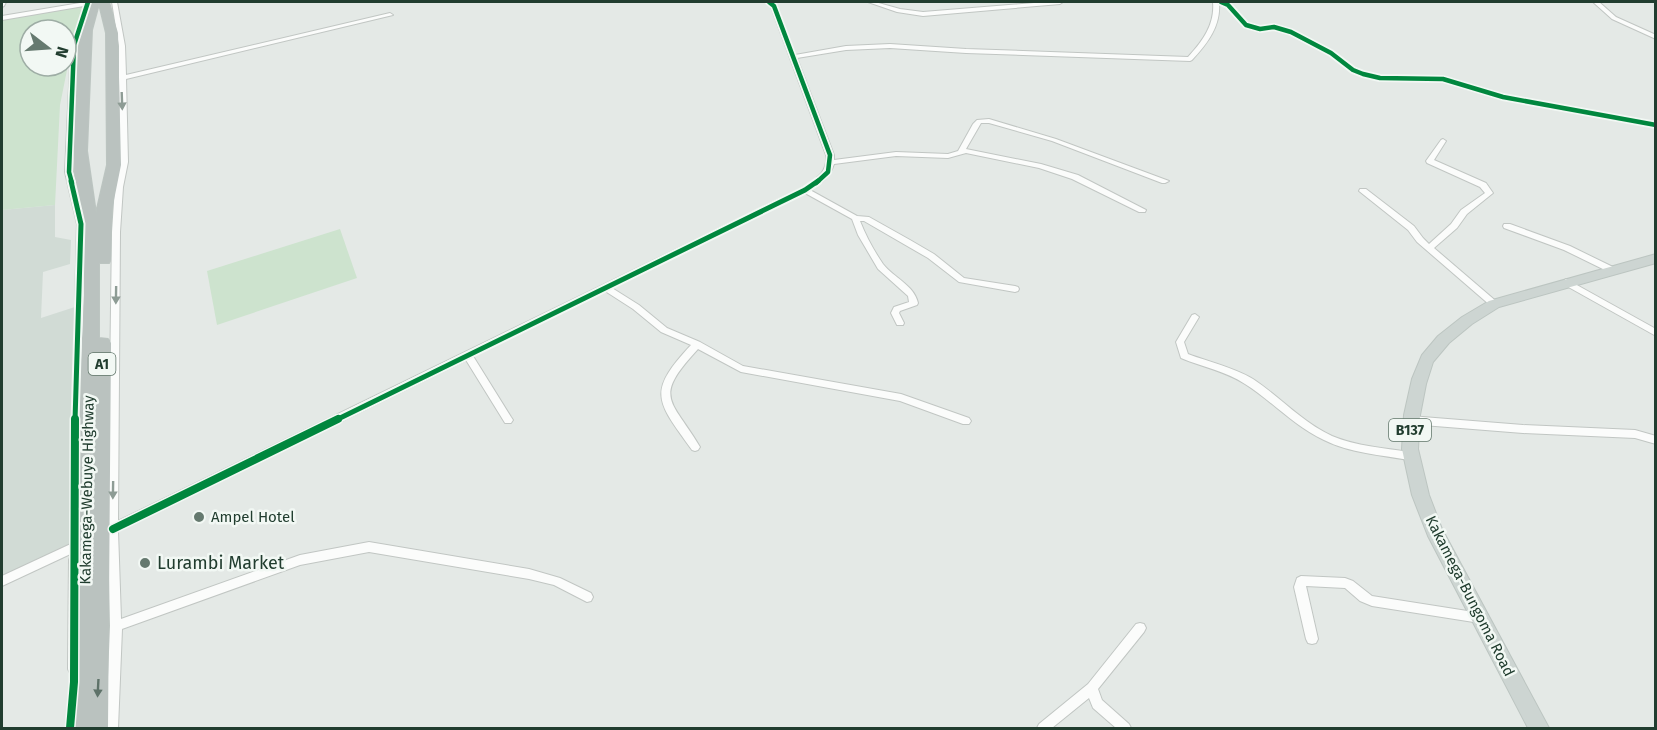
<svg xmlns="http://www.w3.org/2000/svg" width="1657" height="730" font-family="'Fira Sans',sans-serif">
<style>
.built{fill:#d1dbd5}
.green{fill:#cde3ce;fill-rule:evenodd}
.lines{fill:none;stroke-linecap:round;stroke-linejoin:round}
.street-casing{stroke:#c1c6c3;stroke-width:2}
.primary-casing{stroke:#bcc5c1;stroke-width:2}
.highway-casing{stroke:#bcc5c1;stroke-width:2}
.street{fill:#fbfcfb;fill-rule:evenodd}
.primary{fill:#cdd5d2;fill-rule:evenodd}
.highway{fill:#bac2bf;fill-rule:evenodd}
.cycleway-far2-casing{stroke:#f2f8f4;stroke-width:8}
.cycleway-far1-casing{stroke:#f2f8f4;stroke-width:9}
.cycleway-casing{stroke:#f2f8f4;stroke-width:11}
.cycleway-far2{stroke:#00873e;stroke-width:4.5}
.cycleway-far1{stroke:#00873e;stroke-width:5}
.cycleway{stroke:#00873e;stroke-width:8}
.oneway{fill:#8e9c95}
.oneway2{fill:#5e7269}
.poi-dot{fill:#65796f;stroke:#f2f8f4;stroke-width:2}
.labels{text-anchor:middle;stroke-width:5;stroke-linejoin:round;paint-order:stroke}
.shield{fill:#f2f8f4;stroke:#60756a;stroke-width:1.5}
.shield-label{font-size:14px;font-weight:bold;fill:#213d2f}
.street-label{font-size:15px;fill:#213d2f;stroke:#f2f8f4}
.poi-label{font-size:15px;fill:#213d2f;stroke:#f2f8f4;text-anchor:start}
.near-poi-label{font-size:18px;fill:#213d2f;stroke:#f2f8f4;text-anchor:start}
</style>
<rect width="100%" height="100%" fill="#e4e9e6"/>
<polygon class="built" points="55,205 55,237 71,240 70,264 43,272 41,318 78,306 82,541 2,577 2,210"/>
<g class="green">
<path d="M85,3L72,45L60,105L55,205L2,210V18ZM30,30H66V66H30Z"/>
<polygon points="340,229 357,278 217,325 207,271"/>
</g>
<g class="lines">
<defs>
<g id="street">
<polygon points="2,2 6,2 4,6 2,7"/>
<polygon points="86,2 90,2 90,3 94,5 89,6 77,45 73,172 85,224 80,510 79,513 75,514 71,513 70,510 77,224 65,172 71,45 84,6 2,20 2,16"/>
<path d="M112,2H117L125,46L126,75L390,13L393,15L126,79L128,162L123,187L120,232L118,521L802,188C816,179 828,173 826,155L771,7L767,2H772L777,6L795,55L846,46L890,44L966,49L1188,57C1203,41 1215,24 1213,2H1225L1230,4L1248,24L1260,27L1274,25L1293,31L1333,52L1355,69L1365,73L1380,76L1443,77L1504,95L1656,123V127L1503,99L1443,81L1380,80L1361,75L1351,71L1329,54L1289,33L1274,29L1260,31L1244,26L1226,6L1219,3C1221,26 1207,44 1192,60L1190,61L966,53L890,48L846,50L797,58L834,155V160L896,152L948,154L958,151L973,124L977,120L989,119L1056,139L1169,181L1165,183H1162L1052,141L989,123H981L966,149L1041,164L1078,175L1146,210L1145,212H1139L1072,179L1039,168L966,153L948,158L896,156L834,164C830,177 821,183 810,190L857,216L869,217L910,240L934,254L964,278L1015,286L1018,287L1019,289L1018,291L1015,292L959,282L928,258L864,221H860C866,236 874,251 883,264C894,278 914,285 918,303L917,305L900,311L899,313L904,323L903,325H897L891,313L894,307L909,302L908,296L878,269L858,235L852,219L805,193L612,288L639,305L667,328L700,342L743,366L901,394L969,418L971,421L969,424H963L900,401L741,372L698,349C652,399 671,398 700,447L698,450L695,451L692,450C657,401 646,393 691,345L661,332L633,309L605,291L473,356L511,417L513,420L511,423H505L466,360L118,531L121,619L300,555L369,542L529,569L560,578L591,593L593,597L591,601L587,602L554,585L529,579L369,552L300,565L122,629L118,728H106L110,626L108,529L112,232L115,187L120,162L119,79L118,78L119,77V46Z"/>
<polygon points="868,2 875,2 900,9 923,12 1046,2 1063,2 1060,4 923,16 897,12"/>
<polygon points="1593,2 1599,2 1616,17 1656,35 1656,39 1612,19"/>
<polygon points="1443,139 1446,141 1434,160 1486,183 1493,193 1467,214 1457,228 1434,248 1497,302 1498,304 1497,306 1491,306 1417,242 1408,230 1359,191 1360,189 1366,189 1414,226 1423,238 1429,244 1451,224 1461,210 1485,193 1480,187 1427,163 1426,161 1441,140"/>
<polygon points="1504,224 1510,224 1570,246 1615,268 1616,270 1615,272 1609,272 1564,250 1504,228 1503,226"/>
<polygon points="1566,279 1656,329 1656,336 1563,284 1562,282"/>
<path d="M1195,314L1199,317L1184,342L1188,354C1209,362 1233,367 1253,379C1280,397 1302,422 1332,436C1356,446 1384,448 1409,452L1412,453L1414,456L1412,459L1409,460C1381,455 1350,453 1324,440C1294,426 1272,401 1245,384C1226,371 1202,367 1181,358L1176,342L1192,315Z"/>
<polygon points="1410,416 1523,425 1635,430 1656,436 1656,444 1635,438 1523,433 1410,424 1407,423 1405,420 1407,417"/>
<polygon points="75,542 79,544 80,547 79,550 2,586 2,576"/>
<polygon points="74,555 78,557 79,560 80,669 78,673 74,675 70,673 68,669 69,560 70,557"/>
<polygon points="1301,576 1345,578 1353,581 1372,596 1480,613 1484,614 1486,618 1484,622 1480,623 1372,606 1360,601 1345,588 1306,586 1318,639 1316,643 1312,644 1308,643 1306,639 1294,587 1297,578"/>
<polygon points="1140,623 1144,624 1146,628 1144,632 1098,689 1102,700 1129,724 1131,728 1116,728 1093,708 1089,698 1052,728 1037,728 1039,724 1088,684 1136,624"/>
</g>
<polygon id="primary" points="1656,254 1656,263 1499,307 1472,324 1449,343 1433,362 1426,384 1420,415 1418,449 1429,495 1442,529 1549,728 1528,728 1428,536 1412,495 1402,449 1404,415 1412,379 1422,355 1438,336 1462,317 1489,301"/>
<path id="highway" d="M89,2H109L118,33L121,165L112,210L111,259L109,263H99V338L108,339L111,343L108,728H70L76,629L73,531L84,295L82,219L76,184L73,151L80,30ZM99,4L106,33L107,165L96,213L87,151L92,30Z"/>
</defs>
<use href="#street" class="street-casing"/>
<use href="#primary" class="primary-casing"/>
<use href="#highway" class="highway-casing"/>
<use href="#street" class="street"/>
<use href="#primary" class="primary"/>
<use href="#highway" class="highway"/>
<defs>
<g id="cycleway-far2">
<polyline points="769,2 774,6 830,155 828,172 816,183"/>
<polyline points="1221,2 1228,5 1246,25 1260,29 1274,27 1291,32 1331,53 1353,70 1363,74 1380,78 1443,79 1503,97 1656,125"/>
<polyline points="72,183 69,172 74,45 88,2"/>
</g>
<g id="cycleway-far1">
<polyline points="71,181 81,224 75,421"/>
<polyline points="334,421 805,190 818,181"/>
</g>
<g id="cycleway">
<polyline points="113,529 338,419"/>
<polyline points="70,728 74,682 75,419"/>
</g>
</defs>
<use href="#cycleway-far2" class="cycleway-far2-casing"/>
<use href="#cycleway-far1" class="cycleway-far1-casing"/>
<use href="#cycleway" class="cycleway-casing"/>
<use href="#cycleway-far2" class="cycleway-far2"/>
<use href="#cycleway-far1" class="cycleway-far1"/>
<use href="#cycleway" class="cycleway"/>
</g>
<defs><path id="oneway-solid" d="M-6-.8H1V-3.2L6.5 0L1 3.2V.8H-6Z" transform="scale(1.5)"/></defs>
<g class="oneway">
<use href="#oneway-solid" transform="translate(122 101) rotate(88)"/>
<use href="#oneway-solid" transform="translate(116 295) rotate(91)"/>
<use href="#oneway-solid" transform="translate(113 490) rotate(91)"/>
</g>
<use class="oneway2" href="#oneway-solid" transform="translate(98 688) rotate(93)"/>
<g class="poi-dot">
<circle cx="199" cy="517" r="6"/>
<circle cx="145" cy="563" r="6"/>
</g>
<g class="labels">
<g class="shield">
<rect x="88.5" y="353" width="27" height="22" rx="4.5"/>
<rect x="1389" y="419" width="42" height="22" rx="4.5"/>
</g>
<g class="shield-label">
<text x="102" y="369">A1</text>
<text x="1410" y="435">B137</text>
</g>
<g class="street-label">
<text transform="translate(87 490) rotate(-89)" y="5">Kakamega-Webuye Highway</text>
<text transform="translate(1470 596) rotate(63)" y="5">Kakamega-Bungoma Road</text>
</g>
<g class="poi-label">
<text x="211" y="522">Ampel Hotel</text>
</g>
<g class="near-poi-label">
<text x="157" y="569">Lurambi Market</text>
</g>
</g>
<rect width="1657" height="730" fill="none" stroke="#213d2f" stroke-width="6"/>
<g transform="translate(48 48) rotate(107)"><circle r="28" fill="#f2f8f4" stroke="#9eada5" stroke-width="1.5"/>
<path d="M0-4.5L10 22L0 15L-10 22Z" fill="#65796f"/>
<text y="-9" font-size="16" font-weight="bold" text-anchor="middle" fill="#213d2f">N</text>
</g>
</svg>
